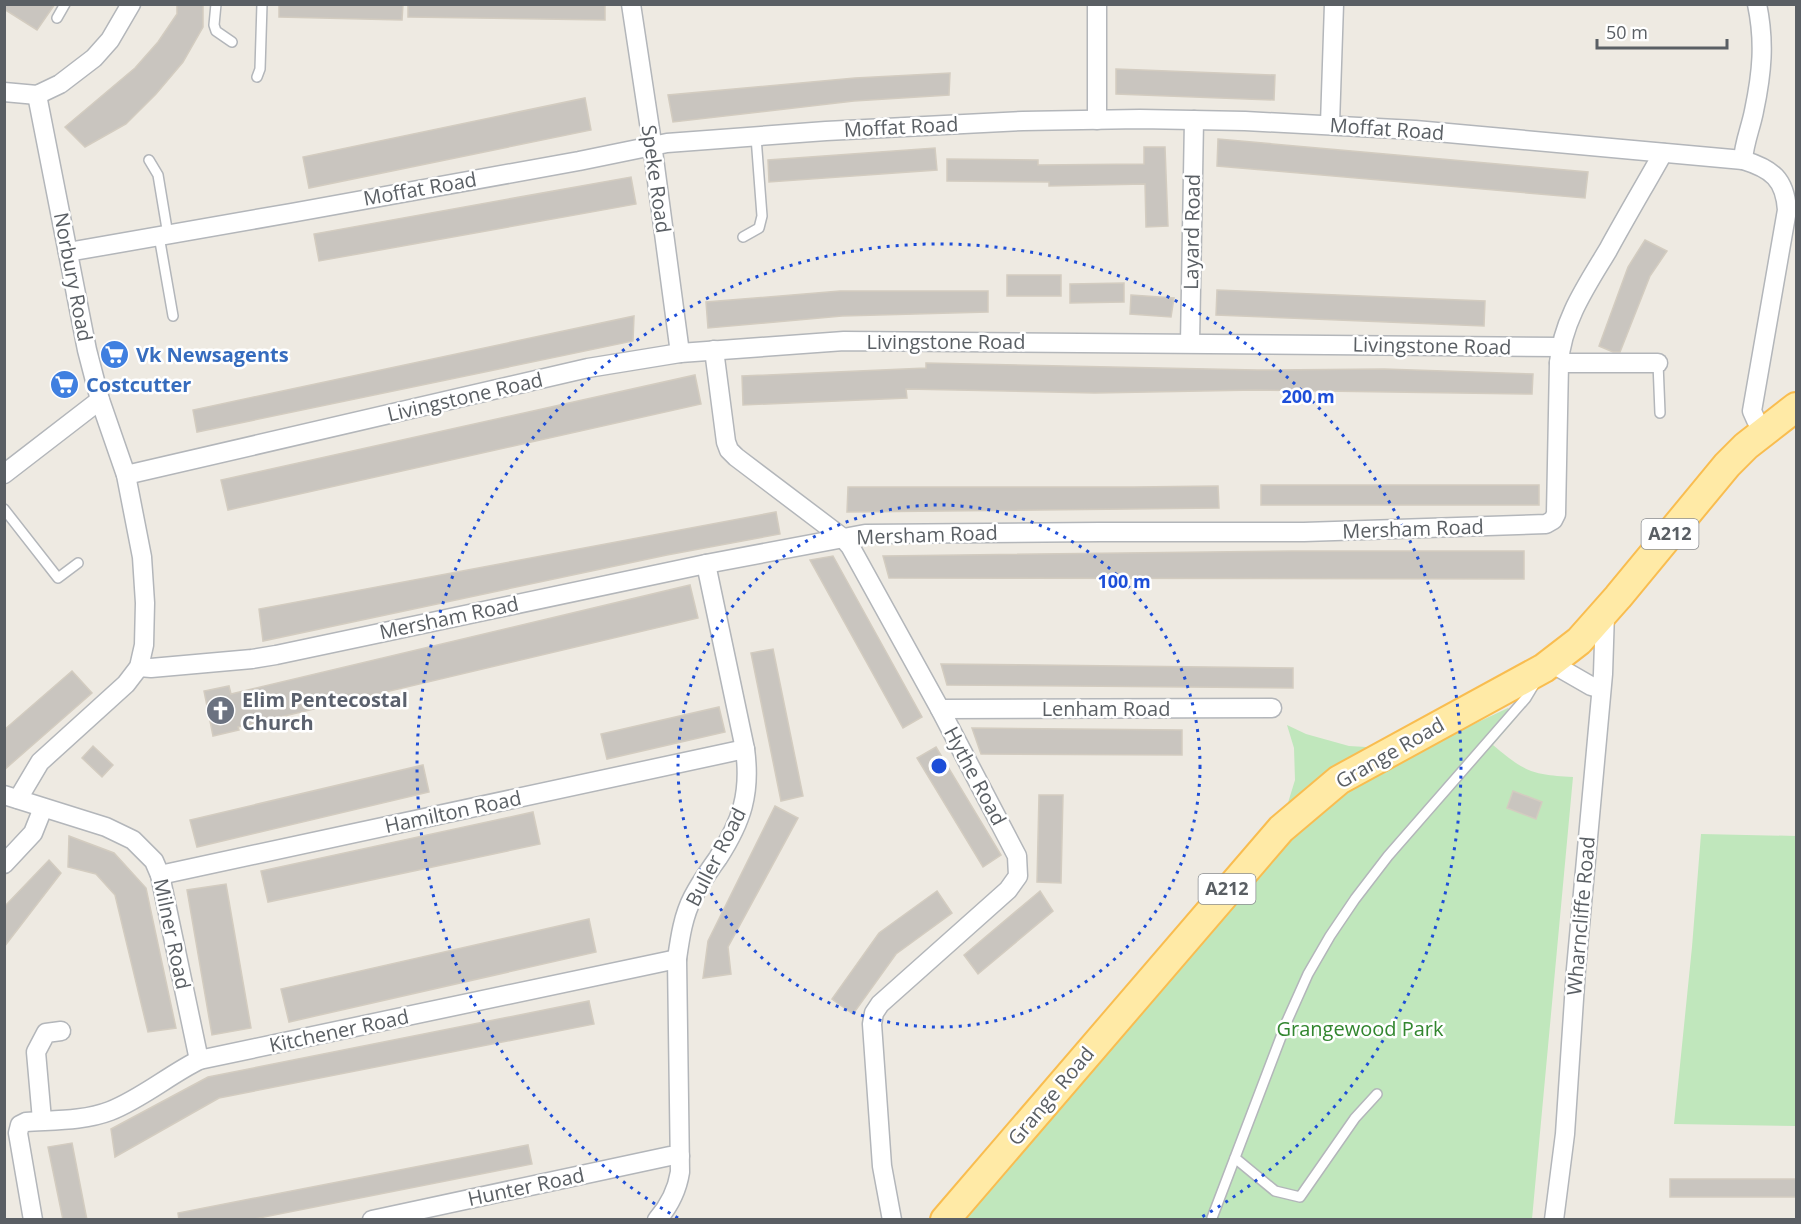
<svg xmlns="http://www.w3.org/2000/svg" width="1801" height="1224" font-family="'Open Sans',sans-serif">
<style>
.green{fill:#c0e7bc}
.building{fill:#c9c5bf;stroke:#d3ccc0;stroke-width:1.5}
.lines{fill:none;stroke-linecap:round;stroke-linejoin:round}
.lane-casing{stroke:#b3b6ba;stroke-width:12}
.street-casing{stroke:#b3b6ba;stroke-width:21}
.primary-casing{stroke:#f9bd50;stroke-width:32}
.lane{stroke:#fff;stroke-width:9}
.street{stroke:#fff;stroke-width:18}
.primary{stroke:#ffeaa6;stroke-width:28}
.ring{fill:none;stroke:#1d4ed8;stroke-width:3;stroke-dasharray:3 6}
.labels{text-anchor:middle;stroke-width:5;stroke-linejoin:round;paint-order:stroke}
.shield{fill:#fff;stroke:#8c8f92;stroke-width:1.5}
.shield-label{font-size:18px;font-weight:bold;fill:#5a5f64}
.street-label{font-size:20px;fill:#5a5f64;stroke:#fff}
.shop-label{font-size:20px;font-weight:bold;fill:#366cbe;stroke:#fff;text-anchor:start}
.worship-label{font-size:20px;font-weight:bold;fill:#5b616d;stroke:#fff;text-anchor:start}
.park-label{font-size:20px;fill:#32862f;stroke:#fff}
.centre{fill:#1d4ed8;stroke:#fff;stroke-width:3}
.ring-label{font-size:18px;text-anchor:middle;font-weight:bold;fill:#1d4ed8;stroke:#fff;stroke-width:5;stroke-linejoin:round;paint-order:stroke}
</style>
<rect width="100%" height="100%" fill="#eeeae2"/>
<g class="green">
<path d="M1508,708L1517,717L1493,745C1525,772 1532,775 1573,777L1532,1219L964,1220L1263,860L1288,843L1374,771Z"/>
<polygon points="1287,725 1306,734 1349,746 1383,748 1287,806 1295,780 1294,748"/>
<polygon points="1701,834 1796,836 1796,1126 1674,1124 1692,947"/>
</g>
<g class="building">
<polygon points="4,4 55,4 37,30 4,9"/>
<polygon points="177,4 203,4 203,27 183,62 156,94 126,124 85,147 65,127 135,68 158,42 177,14"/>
<polygon points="279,4 403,4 402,20 279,17"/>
<polygon points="408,4 605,4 605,20 408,17"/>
<polygon points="1116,69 1275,75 1274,100 1116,94"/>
<polygon points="950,73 949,95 854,101 673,122 668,95 855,78"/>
<polygon points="585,98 591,130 309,188 303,157"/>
<polygon points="1218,139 1588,172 1585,198 1217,166"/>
<polygon points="1144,147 1165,147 1168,226 1146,227 1145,184 1049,186 1049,182 947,181 947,159 1038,160 1038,165 1144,164"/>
<polygon points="935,148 937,170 769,182 768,160"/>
<polygon points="631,177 636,204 319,261 314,234"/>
<polygon points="1645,240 1667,251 1650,276 1620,352 1613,352 1599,346 1628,267"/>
<rect x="1007" y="275" width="54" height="21"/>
<polygon points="1124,283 1124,302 1070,303 1070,284"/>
<polygon points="1217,290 1485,301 1484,326 1216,315"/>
<polygon points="840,291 988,291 988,312 842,316 708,328 706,302"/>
<polygon points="1131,295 1174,298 1171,317 1130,314"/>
<polygon points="634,316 633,341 197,432 193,410"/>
<polygon points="926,363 1257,370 1384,369 1533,374 1532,394 1256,390 1095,393 906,389 907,398 743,405 742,376 926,368"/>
<polygon points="695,375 701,404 228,510 221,480"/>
<rect x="1261" y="485" width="278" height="20"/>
<polygon points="1218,486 1219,508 847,512 848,487 1134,487"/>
<polygon points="776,512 780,534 667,555 263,641 259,609"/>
<polygon points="1291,551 1524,551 1524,579 889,578 883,556"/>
<polygon points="833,556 922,717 903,728 810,560"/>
<polygon points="690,585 698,618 238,727 239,730 213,736 204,691 229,686 231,694"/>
<polygon points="773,649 803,796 781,801 751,653"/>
<polygon points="941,664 1293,668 1293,688 947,685"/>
<polygon points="72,671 92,693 4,770 4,730"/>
<polygon points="719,707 725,732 607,759 601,734"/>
<polygon points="972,728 1182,730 1182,755 981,754"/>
<polygon points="93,746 113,765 102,777 82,758"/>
<polygon points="936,747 1001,855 983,867 917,758"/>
<polygon points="423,765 429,792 197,847 190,820"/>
<polygon points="1513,791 1542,802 1536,819 1507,808"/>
<polygon points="1039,795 1063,795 1061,883 1037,882"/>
<polygon points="775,806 798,818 728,947 731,974 703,978 708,941"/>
<polygon points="533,812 540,844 268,902 261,871"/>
<polygon points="69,836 114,853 146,888 176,1028 148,1032 115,895 96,874 68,867"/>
<polygon points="49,860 61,873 4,947 4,907"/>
<polygon points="226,884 251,1028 212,1035 187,890"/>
<polygon points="937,891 952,913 896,954 853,1014 832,999 879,933"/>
<polygon points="1040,891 1053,911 978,974 964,955"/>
<polygon points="589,919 596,952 289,1022 281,989"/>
<polygon points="589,1001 594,1024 219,1098 115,1157 111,1129 208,1077"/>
<polygon points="72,1143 87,1220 63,1220 48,1147"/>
<polygon points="528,1145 532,1164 249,1220 179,1220 178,1213"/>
<rect x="1670" y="1179" width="127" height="18"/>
</g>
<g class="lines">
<defs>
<g id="lane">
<polyline points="216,4 214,25 216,31 232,42"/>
<polyline points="57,18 65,4"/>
<polyline points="257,77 260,69 262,4"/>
<polyline points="149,160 158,175 168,235"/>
<polyline points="159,236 173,316"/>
<polyline points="743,237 759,228 762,216 756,137"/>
<polyline points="1658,363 1660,413"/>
<polyline points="4,509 58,578 78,563"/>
<polyline points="1235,1158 1275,1191 1300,1197 1355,1118 1377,1094"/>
<polyline points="1212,1218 1287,1021 1308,974 1330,936 1355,899 1388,856 1526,698 1535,683"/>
</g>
<g id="street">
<polyline points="631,4 651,136 680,353"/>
<polyline points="4,92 37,95 60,84 94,58 110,40 131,4"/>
<polyline points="1097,120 1097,4"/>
<polyline points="1330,124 1334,4"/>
<path d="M1743,160C1744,143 1751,127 1754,111C1762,73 1765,42 1757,4"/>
<path d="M68,252L291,213L579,161L667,143L826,131L1023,121L1140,119L1245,121L1415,130L1743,160C1772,169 1785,179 1787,210L1752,411L1756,420L1765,431"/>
<polyline points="1190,343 1194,120"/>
<polyline points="714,350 726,442 729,450 736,457 843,538 850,546 940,709 1017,856 1018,876 1008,890 880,1004 874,1013 872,1024 882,1166 892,1220"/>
<polyline points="1559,363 1658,363"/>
<polyline points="4,474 100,400"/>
<polyline points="126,475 588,368 680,353 844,341 1560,347"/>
<polyline points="1551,663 1591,686 1601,689"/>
<path d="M139,667L151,668L252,659L276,655L706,564L865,534L1100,532H1304L1546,524L1553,520L1556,514L1559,363C1562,321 1587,285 1608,250C1626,217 1645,185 1663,153"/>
<polyline points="940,709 1272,708"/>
<polyline points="4,795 106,827 133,840 154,861 160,875 199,1060"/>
<polyline points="18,799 40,762 126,684 139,667 144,645 145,603 142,557 126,475 100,400 87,350 37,95"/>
<polyline points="4,864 33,833 43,808"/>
<polyline points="160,875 745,749"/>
<polyline points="42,1120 36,1052 46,1033 61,1031"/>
<path d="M33,1220L18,1133L20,1125L26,1122C53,1120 84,1121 110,1111C141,1099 169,1075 199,1060L677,959"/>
<polyline points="372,1220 670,1156 680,1156"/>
<path d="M657,1220C670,1205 677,1191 680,1172L677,959C680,938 683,916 693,897C700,883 709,871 718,858C742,821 751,793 745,749L706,564"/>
<polyline points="1554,1220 1565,1134 1576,969 1603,674 1605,612"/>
</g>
<polyline id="primary" points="945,1220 1281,829 1339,780 1544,668 1579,641 1618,597 1727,465 1746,446 1796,407"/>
</defs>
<use href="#lane" class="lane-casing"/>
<use href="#street" class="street-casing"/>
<use href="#primary" class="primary-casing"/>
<use href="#lane" class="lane"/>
<use href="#street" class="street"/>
<use href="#primary" class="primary"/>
</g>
<g class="ring">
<circle cx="939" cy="766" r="261"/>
<path d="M678 1218A522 522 0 1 1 1200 1218"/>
</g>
<defs>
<symbol id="supermarket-disc" viewBox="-11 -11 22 22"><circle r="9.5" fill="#3f7fe0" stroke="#fff"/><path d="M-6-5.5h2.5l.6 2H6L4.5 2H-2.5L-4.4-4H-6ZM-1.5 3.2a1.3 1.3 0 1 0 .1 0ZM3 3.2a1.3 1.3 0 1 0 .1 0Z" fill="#fff"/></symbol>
<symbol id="church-disc" viewBox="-11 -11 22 22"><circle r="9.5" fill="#6b7280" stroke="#fff"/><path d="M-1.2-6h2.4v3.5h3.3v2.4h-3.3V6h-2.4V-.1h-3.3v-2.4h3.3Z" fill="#fff"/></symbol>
</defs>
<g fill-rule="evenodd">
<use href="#supermarket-disc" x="98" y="338" width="33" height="33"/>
<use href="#supermarket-disc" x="48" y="368" width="33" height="33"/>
<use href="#church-disc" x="204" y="694" width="33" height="33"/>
</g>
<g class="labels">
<g class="shield">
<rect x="1641.5" y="519" width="57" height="30" rx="4.5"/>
<rect x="1198.5" y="874" width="57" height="30" rx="4.5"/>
</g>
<g class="shield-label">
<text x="1670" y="540">A212</text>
<text x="1227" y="895">A212</text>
</g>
<g class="street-label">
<text transform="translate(901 127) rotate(-3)" y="7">Moffat Road</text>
<text transform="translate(1387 129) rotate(4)" y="7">Moffat Road</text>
<text transform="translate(656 179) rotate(82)" y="7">Speke Road</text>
<text transform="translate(420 189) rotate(-10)" y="7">Moffat Road</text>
<text transform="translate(1192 232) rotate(-89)" y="7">Layard Road</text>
<text transform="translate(73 277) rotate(79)" y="7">Norbury Road</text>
<text x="946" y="349">Livingstone Road</text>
<text transform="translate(1432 346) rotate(1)" y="7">Livingstone Road</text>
<text transform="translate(465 397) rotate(-13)" y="7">Livingstone Road</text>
<text transform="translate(1413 529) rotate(-2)" y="7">Mersham Road</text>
<text transform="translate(927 535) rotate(-2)" y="7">Mersham Road</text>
<text transform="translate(449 618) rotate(-12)" y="7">Mersham Road</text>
<text x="1106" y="716">Lenham Road</text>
<text transform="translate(1390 753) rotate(-30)" y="7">Grange Road</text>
<text transform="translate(975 776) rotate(62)" y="7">Hythe Road</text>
<text transform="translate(453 812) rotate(-12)" y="7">Hamilton Road</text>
<text transform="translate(716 857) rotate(-63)" y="7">Buller Road</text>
<text transform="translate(1581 916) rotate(-85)" y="7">Wharncliffe Road</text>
<text transform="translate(172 934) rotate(78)" y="7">Milner Road</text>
<text transform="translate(339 1031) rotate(-12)" y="7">Kitchener Road</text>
<text transform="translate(1051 1096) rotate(-50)" y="7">Grange Road</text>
<text transform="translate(526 1187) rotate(-12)" y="7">Hunter Road</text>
</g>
<g class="shop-label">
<text x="136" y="362">Vk Newsagents</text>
<text x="86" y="392">Costcutter</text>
</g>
<g class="worship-label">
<text x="242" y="707">Elim Pentecostal<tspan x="242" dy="23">Church</tspan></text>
</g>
<g class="park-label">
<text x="1360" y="1036">Grangewood Park</text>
</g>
</g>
<circle cx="939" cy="766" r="9" class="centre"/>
<g class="ring-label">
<text x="1308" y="403">200 m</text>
<text x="1124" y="588">100 m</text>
</g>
<rect width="1801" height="1224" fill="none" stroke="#5a5f64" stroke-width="12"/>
<path d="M1597 39v9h130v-9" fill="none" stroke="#5a5f64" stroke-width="3"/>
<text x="1606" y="39" font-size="18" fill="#5a5f64" stroke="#ffffff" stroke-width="4.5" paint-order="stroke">50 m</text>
</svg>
